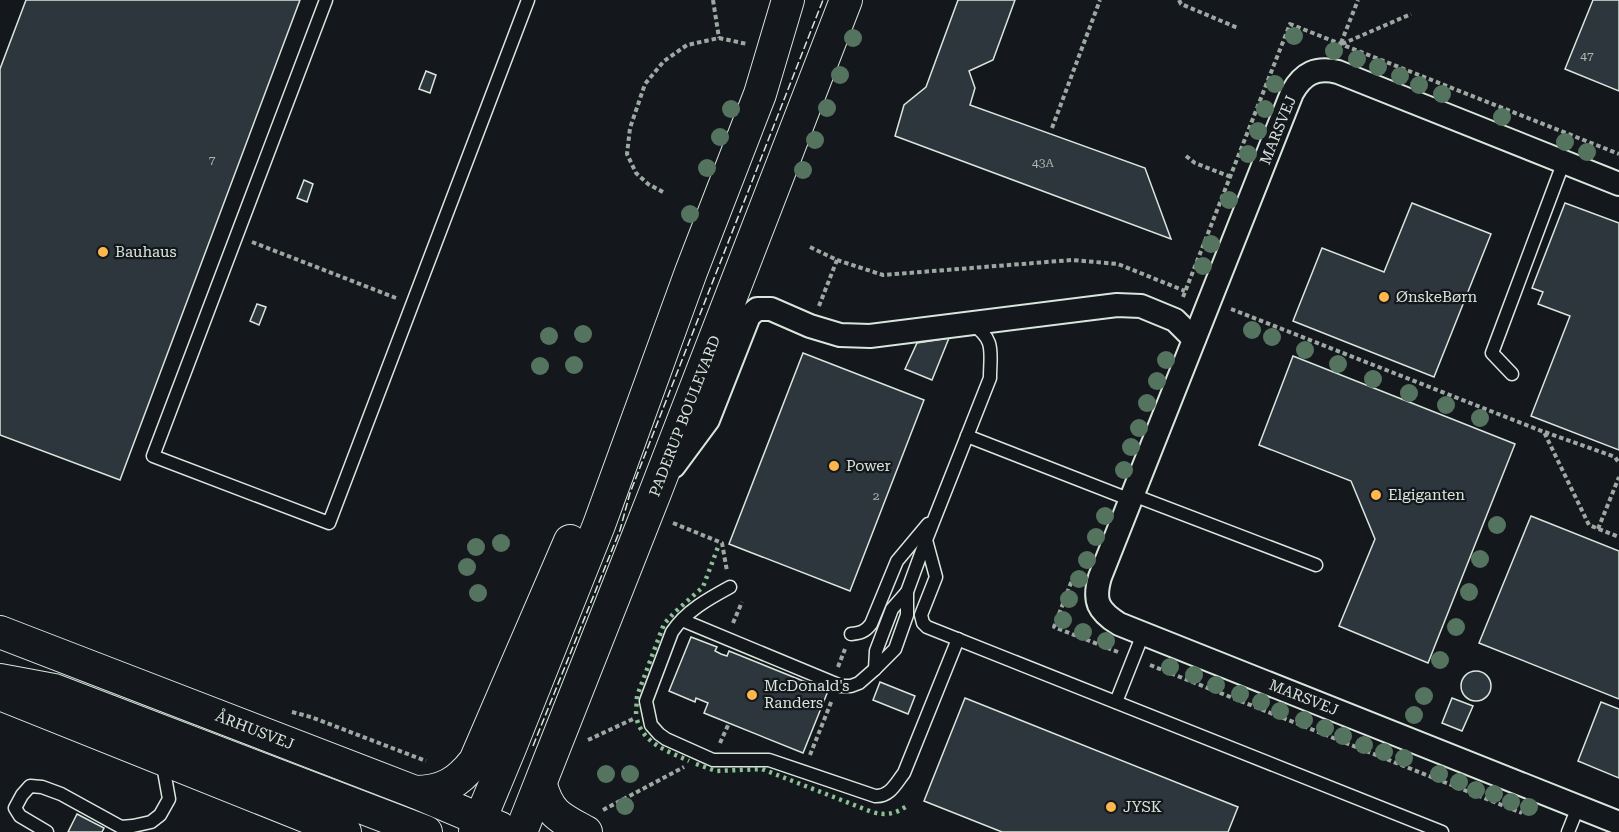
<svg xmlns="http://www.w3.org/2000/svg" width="1619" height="832" font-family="'Roboto Serif',serif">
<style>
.building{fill:#2c363c;stroke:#d8e6dc;stroke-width:1.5}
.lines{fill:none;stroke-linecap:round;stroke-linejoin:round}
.lane-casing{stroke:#d8e6dc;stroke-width:15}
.street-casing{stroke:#d8e6dc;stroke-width:26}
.secondary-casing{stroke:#d8e6dc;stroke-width:34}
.path{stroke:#9da8a2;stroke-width:4;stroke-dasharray:4.5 3;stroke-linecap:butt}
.lane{stroke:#14181c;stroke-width:12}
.street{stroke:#14181c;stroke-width:22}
.secondary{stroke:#14181c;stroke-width:32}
.hedge{stroke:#8ac095;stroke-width:4.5;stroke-dasharray:3 4.5;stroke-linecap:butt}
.fence{stroke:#d8e6dc;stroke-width:1.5;stroke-dasharray:8 3;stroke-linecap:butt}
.tree{fill:#55745f}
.poi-dot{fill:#ffb74d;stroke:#14181c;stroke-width:2}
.labels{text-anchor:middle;stroke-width:4.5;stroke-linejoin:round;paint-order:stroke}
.number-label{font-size:12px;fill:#adbab4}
.street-label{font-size:15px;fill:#d8e6dc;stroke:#14181c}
.poi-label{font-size:15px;fill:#d8e6dc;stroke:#14181c;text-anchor:start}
</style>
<rect width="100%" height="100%" fill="#14181c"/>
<g class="building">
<polygon points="26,0 300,0 120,480 0,435 0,69"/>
<polygon points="958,0 1015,0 993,60 969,71 975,88 970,105 1145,168 1171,239 895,136 904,105 926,87"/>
<polygon points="1593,0 1619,0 1619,91 1565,69"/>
<polygon points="426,71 436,75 430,93 419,89"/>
<polygon points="304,180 313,184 307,202 297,198"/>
<polygon points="1412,203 1491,234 1434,377 1293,321 1322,248 1384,272"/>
<polygon points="1565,203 1619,223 1619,450 1531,416 1570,316 1538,304 1543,292 1532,288"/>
<polygon points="257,304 266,307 259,325 250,321"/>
<polygon points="949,338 932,380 905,369 917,343"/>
<polygon points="803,353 924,400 850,591 729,544"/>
<polygon points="1293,356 1515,444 1428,663 1339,626 1375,539 1351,481 1259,445"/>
<polygon points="1531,516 1619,551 1619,699 1479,643"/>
<polygon points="691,637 717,647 715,651 721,654 727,656 729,651 828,691 803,753 704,713 708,703 696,698 695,702 669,691"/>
<circle cx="1476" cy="686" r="15"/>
<polygon points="880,682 915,696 908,714 873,700"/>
<polygon points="965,698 1238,807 1228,832 1002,832 924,801"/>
<polygon points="1452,698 1473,706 1462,731 1442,723"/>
<polygon points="1601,702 1619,709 1619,778 1578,761"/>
<polygon points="77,814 104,828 102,832 68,832"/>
</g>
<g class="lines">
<defs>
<g id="lane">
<polyline points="326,0 153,456 329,523 528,0"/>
<path d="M972,324C996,340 990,352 990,378L926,540L936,577L921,615L923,623L927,627L1442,832"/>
<polyline points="1512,374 1492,353 1564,161"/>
<polyline points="967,436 1131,500"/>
<polyline points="1133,495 1316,565"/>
<path d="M730,587C708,599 686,611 672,632L646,701L651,725L659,734L666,739L713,760H769L875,796C890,797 896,783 904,773L958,639"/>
<polyline points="682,620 841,686 851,686 859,683 875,669 895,649 907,615 907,592 926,540"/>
<path d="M851,634C860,633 865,632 871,624L897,561L928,524"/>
<polyline points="875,669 876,651 892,609 907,592"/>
<polyline points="1116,702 1143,634"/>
<polyline points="47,832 20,816 15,808 22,795 30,786 42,787 61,794 121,827 133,826 151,822 160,815 169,799 162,760"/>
<polyline points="1568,832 1578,807"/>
</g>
<g id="street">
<path id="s1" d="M1619,184L1338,72C1316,67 1303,73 1292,93L1100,577C1093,601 1098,611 1119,624L1619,823"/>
<polyline points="674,466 708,420 749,316 757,309 771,309 810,326 840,335 870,336 1117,305 1141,306 1175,320 1194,339"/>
</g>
<g id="secondary">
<path id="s2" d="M0,632L415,792L500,828"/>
<polyline points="0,680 54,690 426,832"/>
<polyline points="0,694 345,832"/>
<path d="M541,785C549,814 560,818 586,832"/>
<path d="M415,792C442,792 458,783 475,761L570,541"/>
<polyline points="475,832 510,748 599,525 691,272 760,94 788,0"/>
<path id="s3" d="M521,832L655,493L846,0"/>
</g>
</defs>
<use href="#lane" class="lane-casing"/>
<use href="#street" class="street-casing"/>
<use href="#secondary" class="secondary-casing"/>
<g class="path">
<polyline points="713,0 719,38"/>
<polyline points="1179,0 1181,4 1238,28"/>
<polyline points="1341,43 1358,0"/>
<polyline points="1342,44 1411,14"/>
<polyline points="1052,128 1100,0"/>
<polyline points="1186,156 1195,163 1231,177"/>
<polyline points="663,192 648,184 636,173 627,154 630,128 645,84 664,61 687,45 719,38 747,44"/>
<polyline points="252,242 396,298"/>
<polyline points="810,247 837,260 883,275 1072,260 1118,264 1185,291"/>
<polyline points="1183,297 1290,24 1619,154"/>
<polyline points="819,306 837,260"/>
<polyline points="1231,309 1544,432 1589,525 1619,537"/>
<polyline points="1545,432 1615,457 1619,463"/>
<polyline points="673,523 722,543 727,571"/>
<polyline points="1598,529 1619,477"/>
<polyline points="1074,575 1054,627 1118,652"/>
<polyline points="733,623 742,602"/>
<polyline points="1150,665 1522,813"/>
<polyline points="838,667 845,649"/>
<polyline points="292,712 311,717 426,761"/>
<polyline points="588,740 633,719"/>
<polyline points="720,743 729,723"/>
<polyline points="810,755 832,700"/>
<polyline points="603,810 684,767"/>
</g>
<use href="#lane" class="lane"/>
<use href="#street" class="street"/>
<use href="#secondary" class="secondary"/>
<g class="hedge">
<polyline points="636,714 637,696 664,624 675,612 703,587 718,547"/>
<path d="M637,720C644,744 668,751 689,761"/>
<path d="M696,764L716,771L762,769L872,812C886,816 895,814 907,806"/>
</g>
<polyline class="fence" points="533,746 620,530 630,493 823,0"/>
</g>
<g class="tree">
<circle cx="1294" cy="36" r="9"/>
<circle cx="853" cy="38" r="9"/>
<circle cx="1334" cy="51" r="9"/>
<circle cx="1357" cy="59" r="9"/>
<circle cx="1378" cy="67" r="9"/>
<circle cx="840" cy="75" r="9"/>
<circle cx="1400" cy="76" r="9"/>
<circle cx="1275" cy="84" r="9"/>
<circle cx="1419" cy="85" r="9"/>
<circle cx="1442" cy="94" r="9"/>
<circle cx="827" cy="108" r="9"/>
<circle cx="731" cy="109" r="9"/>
<circle cx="1265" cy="109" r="9"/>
<circle cx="1502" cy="117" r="9"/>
<circle cx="1258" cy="131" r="9"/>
<circle cx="720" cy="137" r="9"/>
<circle cx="815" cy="140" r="9"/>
<circle cx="1565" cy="142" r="9"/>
<circle cx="1587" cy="152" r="9"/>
<circle cx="1248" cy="154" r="9"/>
<circle cx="707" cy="168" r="9"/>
<circle cx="803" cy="170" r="9"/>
<circle cx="1229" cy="200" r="9"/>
<circle cx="690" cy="214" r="9"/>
<circle cx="1211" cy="244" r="9"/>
<circle cx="1203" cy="266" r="9"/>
<circle cx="1252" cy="330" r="9"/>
<circle cx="583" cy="334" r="9"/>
<circle cx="549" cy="336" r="9"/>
<circle cx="1272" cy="337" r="9"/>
<circle cx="1305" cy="350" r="9"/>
<circle cx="1166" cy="360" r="9"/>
<circle cx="1338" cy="364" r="9"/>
<circle cx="574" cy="365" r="9"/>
<circle cx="540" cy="366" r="9"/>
<circle cx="1373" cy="379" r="9"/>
<circle cx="1157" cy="381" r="9"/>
<circle cx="1409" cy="393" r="9"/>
<circle cx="1147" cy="403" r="9"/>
<circle cx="1446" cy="405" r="9"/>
<circle cx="1480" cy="418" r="9"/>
<circle cx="1139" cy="428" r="9"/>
<circle cx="1131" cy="447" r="9"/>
<circle cx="1124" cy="470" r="9"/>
<circle cx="1105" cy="516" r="9"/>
<circle cx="1497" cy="525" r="9"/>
<circle cx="1096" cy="537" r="9"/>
<circle cx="501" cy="543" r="9"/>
<circle cx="476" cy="547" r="9"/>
<circle cx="1480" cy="559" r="9"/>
<circle cx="1087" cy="560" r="9"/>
<circle cx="467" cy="567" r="9"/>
<circle cx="1079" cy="579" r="9"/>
<circle cx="1469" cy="592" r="9"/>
<circle cx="478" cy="593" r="9"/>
<circle cx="1069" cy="599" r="9"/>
<circle cx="1063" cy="620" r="9"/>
<circle cx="1456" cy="627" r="9"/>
<circle cx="1083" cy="632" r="9"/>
<circle cx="1106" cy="641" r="9"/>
<circle cx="1440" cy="660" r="9"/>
<circle cx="1170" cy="667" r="9"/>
<circle cx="1194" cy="675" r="9"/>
<circle cx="1216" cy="685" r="9"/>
<circle cx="1240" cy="694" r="9"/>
<circle cx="1424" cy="696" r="9"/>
<circle cx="1261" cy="702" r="9"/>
<circle cx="1280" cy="711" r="9"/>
<circle cx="1414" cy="715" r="9"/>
<circle cx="1304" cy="720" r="9"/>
<circle cx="1325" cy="728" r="9"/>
<circle cx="1343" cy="736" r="9"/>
<circle cx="1364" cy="745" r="9"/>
<circle cx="1384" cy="752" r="9"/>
<circle cx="1404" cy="758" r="9"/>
<circle cx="606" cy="774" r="9"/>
<circle cx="630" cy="774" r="9"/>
<circle cx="1439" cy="774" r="9"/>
<circle cx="1459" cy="782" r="9"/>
<circle cx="1476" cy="790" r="9"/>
<circle cx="1494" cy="794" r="9"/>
<circle cx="1511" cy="802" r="9"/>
<circle cx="625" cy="806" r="9"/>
<circle cx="1529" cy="807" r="9"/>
</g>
<g class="poi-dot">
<circle cx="103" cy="252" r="6"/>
<circle cx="1384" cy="297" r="6"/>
<circle cx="834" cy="466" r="6"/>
<circle cx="1376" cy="495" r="6"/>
<circle cx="752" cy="695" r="6"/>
<circle cx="1111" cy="807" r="6"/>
</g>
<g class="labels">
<g class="number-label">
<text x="1587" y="60">47</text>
<text x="212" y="164">7</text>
<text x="1043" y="167">43A</text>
<text x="876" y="500">2</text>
</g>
<g class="street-label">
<text transform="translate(1278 130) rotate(-68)" y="5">MARSVEJ</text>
<text dy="5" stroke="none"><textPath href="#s3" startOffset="447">PADERUP BOULEVARD</textPath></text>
<text dy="5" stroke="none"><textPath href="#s1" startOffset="1134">MARSVEJ</textPath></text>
<text dy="5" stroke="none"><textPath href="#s2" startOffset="273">ÅRHUSVEJ</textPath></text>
</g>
<g class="poi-label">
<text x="115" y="257">Bauhaus</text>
<text x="1396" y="302">ØnskeBørn</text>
<text x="846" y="471">Power</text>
<text x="1388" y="500">Elgiganten</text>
<text x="764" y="691">McDonald's<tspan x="764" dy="17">Randers</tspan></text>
<text x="1123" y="812">JYSK</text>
</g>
</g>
</svg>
